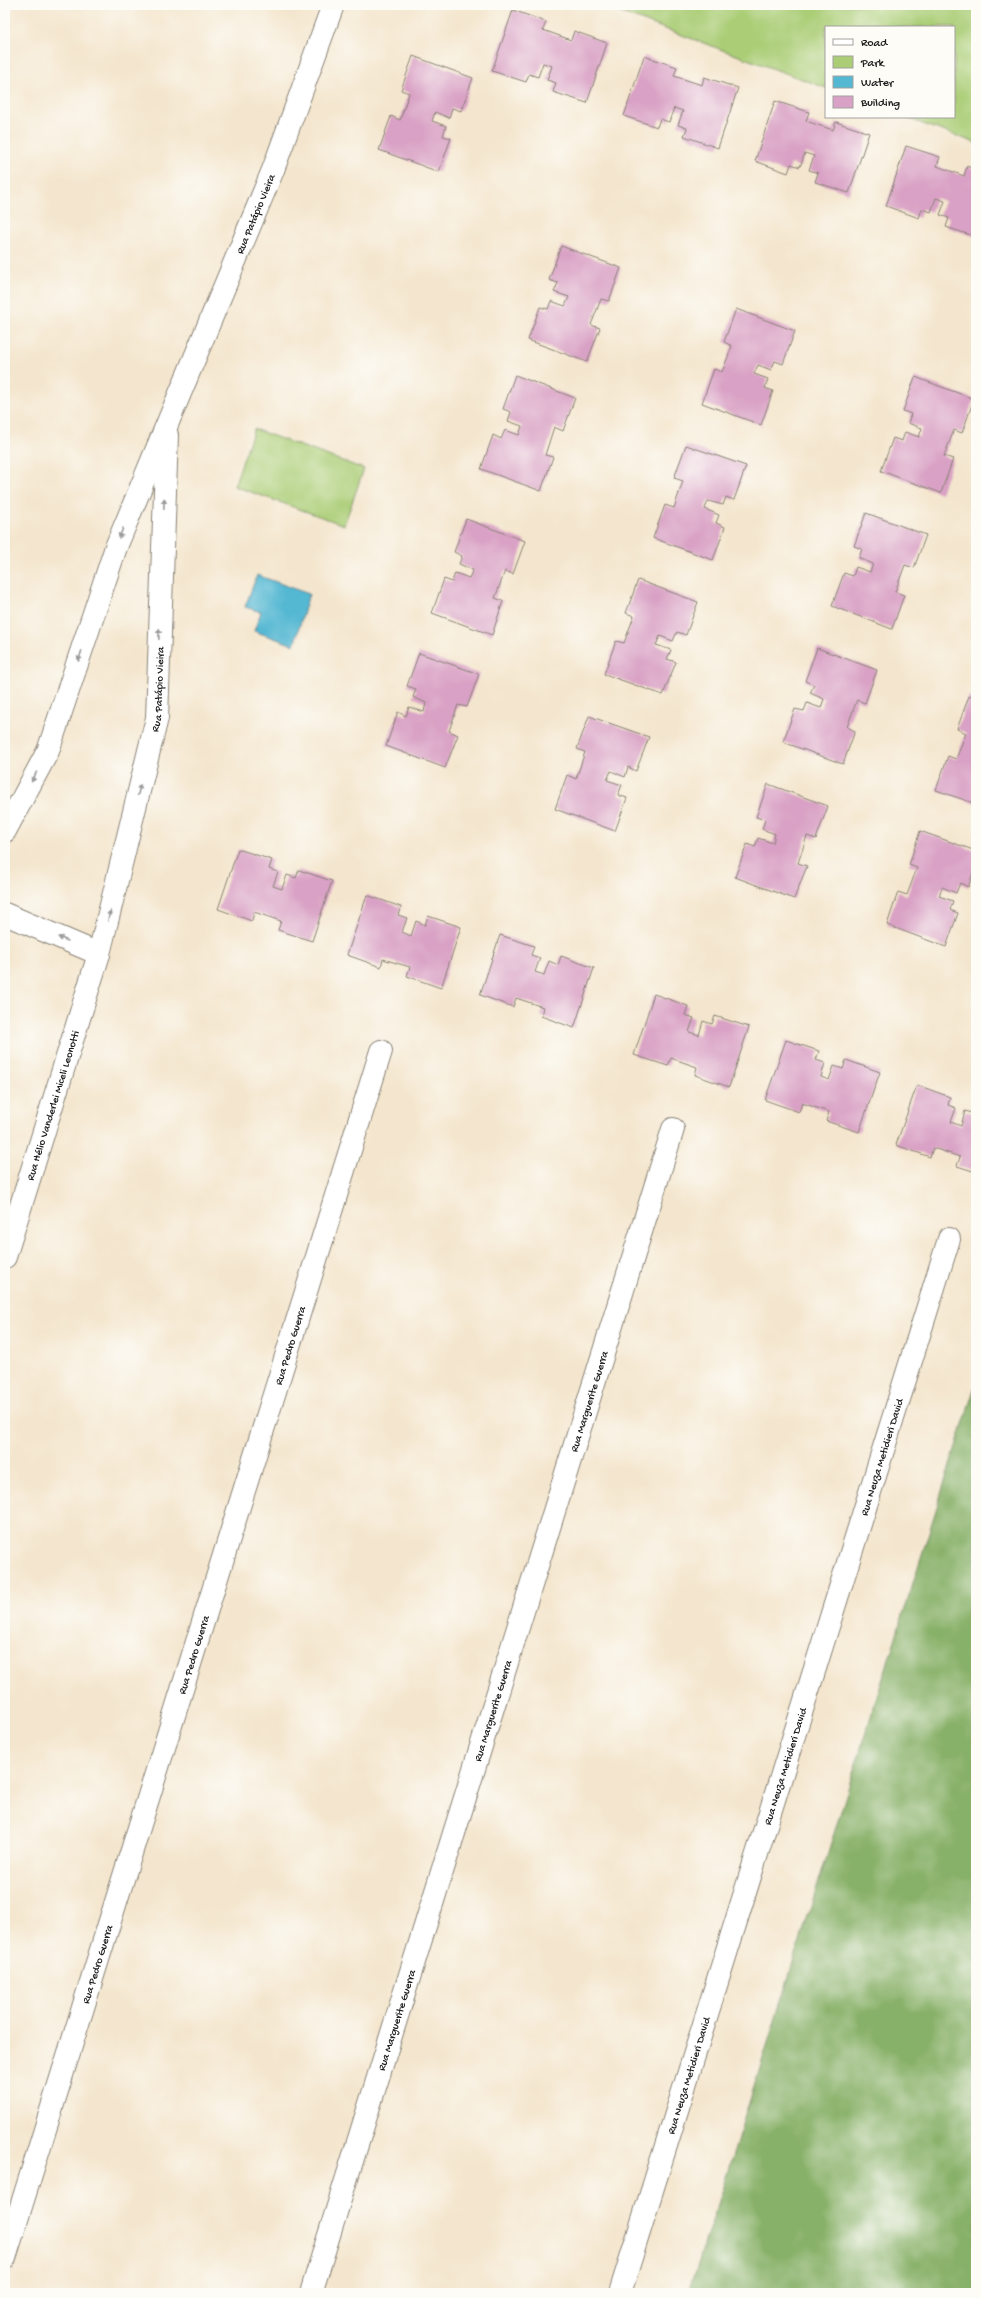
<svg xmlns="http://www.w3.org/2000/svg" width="981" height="2298" font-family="'Gochi Hand',sans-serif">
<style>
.green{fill:#aacd76;stroke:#637449}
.forest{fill:#87b067;stroke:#526642}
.water{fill:#54b8d3;stroke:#386a78}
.building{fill:#d9a1c5}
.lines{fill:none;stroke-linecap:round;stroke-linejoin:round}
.minor-casing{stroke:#888175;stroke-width:24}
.minor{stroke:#fff;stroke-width:22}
.oneway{fill:#999}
.labels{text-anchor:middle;stroke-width:3;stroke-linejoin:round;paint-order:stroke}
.street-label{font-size:11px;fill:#1c1c1c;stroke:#fdfcf7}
</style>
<rect width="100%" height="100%" fill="#fdfcf7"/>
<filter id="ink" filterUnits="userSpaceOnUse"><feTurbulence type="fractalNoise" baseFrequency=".025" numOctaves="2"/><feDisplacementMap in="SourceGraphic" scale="8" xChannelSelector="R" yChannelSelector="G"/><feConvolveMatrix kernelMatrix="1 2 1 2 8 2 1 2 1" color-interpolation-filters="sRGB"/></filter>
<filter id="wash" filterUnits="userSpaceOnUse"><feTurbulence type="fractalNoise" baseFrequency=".012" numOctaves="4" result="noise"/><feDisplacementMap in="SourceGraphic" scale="16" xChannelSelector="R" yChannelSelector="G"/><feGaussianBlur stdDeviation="0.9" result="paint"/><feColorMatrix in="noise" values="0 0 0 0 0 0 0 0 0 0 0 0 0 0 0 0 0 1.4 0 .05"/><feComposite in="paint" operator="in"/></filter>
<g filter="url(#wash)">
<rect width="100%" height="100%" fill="#f4e6ce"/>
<g class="green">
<polygon points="600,5 976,5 976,143 904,117 954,117 954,27 826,27 826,88"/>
<polygon points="254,429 364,469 344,525 234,486"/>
</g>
<polygon class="forest" points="976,1383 976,2293 689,2293"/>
<polygon class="water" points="257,575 309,594 294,645 254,631 261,612 245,607"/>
<g id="blocks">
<g class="building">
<polygon points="513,10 546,22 543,30 571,40 574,31 607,43 587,103 553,92 556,83 547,80 552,66 543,63 538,77 529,74 526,82 492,71"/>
<polygon points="413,56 473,78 461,111 452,108 449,118 435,112 432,121 446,126 443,136 451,138 439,172 379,150 391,116 400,120 409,93 401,90"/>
<polygon points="644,56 677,67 674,76 702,85 704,77 738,88 718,148 684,136 687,128 678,125 683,111 674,108 669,122 660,119 657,127 624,116"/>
<polygon points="775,101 809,112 806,121 833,130 836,122 869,133 849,193 815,182 818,173 809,170 814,156 805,153 800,167 791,164 788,173 755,161"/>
<polygon points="906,146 940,157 937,166 964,176 967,166 976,170 976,237 946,227 949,218 940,215 945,201 936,198 931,212 922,209 919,218 886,206"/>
<polygon points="561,246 621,268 609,301 601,299 591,325 600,328 587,362 528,340 540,307 548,309 551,301 565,306 569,297 554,292 558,283 549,280"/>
<polygon points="736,309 795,331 783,364 775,361 771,370 758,365 754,374 768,379 765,388 773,391 761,425 702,403 714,369 722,372 732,346 724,342"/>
<polygon points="515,375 575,398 563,431 554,427 545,455 553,457 541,491 481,469 493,435 501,439 505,430 519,435 522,426 508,421 511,412 503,409"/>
<polygon points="915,377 974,399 962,433 954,430 944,456 953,459 941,493 881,471 893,438 902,441 905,432 919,437 922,428 908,423 911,414 903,411"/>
<polygon points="686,445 746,466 734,500 726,497 723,505 708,501 705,509 719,515 716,523 725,527 713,560 653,538 665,505 674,508 683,481 674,478"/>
<polygon points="866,513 926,535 914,568 905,565 895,592 904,595 892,629 832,606 844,573 853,576 856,567 870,572 873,564 859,558 862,549 854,546"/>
<polygon points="466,519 525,541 513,574 505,571 495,598 503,601 492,635 432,613 444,579 452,582 455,573 469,578 473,570 459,564 462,556 454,552"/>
<polygon points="638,580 698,602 686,635 677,632 673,641 660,636 656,645 671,650 667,659 676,662 663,695 604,674 616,641 624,643 634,616 626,613"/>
<polygon points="817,648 877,670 865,703 857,700 847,727 855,731 843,764 783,742 795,709 804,711 807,703 821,708 824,699 810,693 814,685 805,681"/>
<polygon points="419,653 479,674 467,707 458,705 449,731 458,735 445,768 386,746 398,712 406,716 409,707 424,712 426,703 413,697 416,689 407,686"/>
<polygon points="969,696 976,699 976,804 936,790 948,756 956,759 966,733 957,729"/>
<polygon points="589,716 649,737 636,771 628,767 625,777 611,771 607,780 622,785 618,795 627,798 615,831 555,809 567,775 576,779 585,752 577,749"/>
<polygon points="768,784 828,806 816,839 807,836 798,863 807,866 794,899 735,877 747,844 755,847 758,838 773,843 775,834 762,829 765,820 756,817"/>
<polygon points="920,831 976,851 976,865 968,887 960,883 956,893 942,887 939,896 953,901 950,910 958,913 946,947 887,925 898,892 907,895 917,868 909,865"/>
<polygon points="238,849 272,860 269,869 278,872 273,886 282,889 287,875 296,878 299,870 332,881 312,941 278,930 281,921 254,912 252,921 218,909"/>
<polygon points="367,895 401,907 398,915 407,918 402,932 411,936 416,921 425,925 428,916 461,927 441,988 407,976 410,967 383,959 381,967 347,955"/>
<polygon points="500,935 534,946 531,955 540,958 535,972 544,975 549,961 558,965 561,956 594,968 574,1028 541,1016 543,1007 516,998 513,1007 480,995"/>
<polygon points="654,994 688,1006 685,1015 694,1018 689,1032 699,1035 703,1021 712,1024 715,1016 749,1027 729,1087 695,1075 697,1067 671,1058 668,1066 634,1055"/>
<polygon points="786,1040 819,1051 816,1060 825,1063 821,1077 829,1080 834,1066 843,1069 846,1060 880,1072 859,1132 826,1121 829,1112 802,1103 799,1112 765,1100"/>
<polygon points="917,1085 950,1097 948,1105 956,1108 951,1122 961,1126 965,1111 975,1114 976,1110 976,1172 957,1166 960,1157 933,1148 930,1157 896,1145"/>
</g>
</g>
</g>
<g filter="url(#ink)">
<use href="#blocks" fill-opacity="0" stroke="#888175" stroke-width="1"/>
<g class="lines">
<defs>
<g id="minor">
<path id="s1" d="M5,831L48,751L116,547L273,170L333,5"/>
<polyline points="5,914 99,954"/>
<path id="s2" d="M5,1257L99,954L157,718L167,435"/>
<path id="s3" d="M5,2258L381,1051"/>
<path id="s4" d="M311,2293L673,1129"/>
<path id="s5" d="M620,2293L949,1239"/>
</g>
</defs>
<use href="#minor" class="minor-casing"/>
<use href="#minor" class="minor"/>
</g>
<defs><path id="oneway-solid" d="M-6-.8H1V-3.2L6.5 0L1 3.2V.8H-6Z"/></defs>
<g class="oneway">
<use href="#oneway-solid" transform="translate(164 504) rotate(-88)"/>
<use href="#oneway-solid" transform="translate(121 533) rotate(112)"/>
<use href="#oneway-solid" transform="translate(159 634) rotate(-88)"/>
<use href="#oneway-solid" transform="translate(80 656) rotate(108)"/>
<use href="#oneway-solid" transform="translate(34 777) rotate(118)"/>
<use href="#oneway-solid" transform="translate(139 790) rotate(-76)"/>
<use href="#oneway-solid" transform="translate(109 916) rotate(-76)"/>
<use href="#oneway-solid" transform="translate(63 939) rotate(-157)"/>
</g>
</g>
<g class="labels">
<g class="street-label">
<text dy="4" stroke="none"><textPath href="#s1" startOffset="667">Rua Patápio Vieira</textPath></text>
<text dy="4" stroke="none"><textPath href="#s2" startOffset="589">Rua Patápio Vieira</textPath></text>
<text dy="4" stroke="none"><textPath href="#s2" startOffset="159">Rua Hélio Vanderlei Miceli Leonotti</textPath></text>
<text dy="4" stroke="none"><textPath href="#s3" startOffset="956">Rua Pedro Guerra</textPath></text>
<text dy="4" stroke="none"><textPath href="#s4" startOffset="934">Rua Marguerite Guerra</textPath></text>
<text dy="4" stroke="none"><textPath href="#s5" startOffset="876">Rua Neuza Metidieri David</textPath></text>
<text dy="4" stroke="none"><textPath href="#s3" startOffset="632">Rua Pedro Guerra</textPath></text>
<text dy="4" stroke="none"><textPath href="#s4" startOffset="610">Rua Marguerite Guerra</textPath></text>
<text dy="4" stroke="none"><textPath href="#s5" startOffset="552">Rua Neuza Metidieri David</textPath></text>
<text dy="4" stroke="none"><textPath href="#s3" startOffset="308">Rua Pedro Guerra</textPath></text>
<text dy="4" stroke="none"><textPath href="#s4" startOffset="286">Rua Marguerite Guerra</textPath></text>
<text dy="4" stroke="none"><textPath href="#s5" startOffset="228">Rua Neuza Metidieri David</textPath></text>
</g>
</g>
<rect width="981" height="2298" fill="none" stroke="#fdfcf7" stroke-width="20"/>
<rect x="825" y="26" width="130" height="92" fill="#fdfcf7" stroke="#a3a29f"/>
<rect x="833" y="39" width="20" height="6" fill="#ffffff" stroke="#a3a29f"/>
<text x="861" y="46" font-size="12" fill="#1c1c1c">Road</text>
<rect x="833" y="56" width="20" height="12" fill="#aacd76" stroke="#a3a29f"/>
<text x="861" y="66" font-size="12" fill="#1c1c1c">Park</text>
<rect x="833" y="76" width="20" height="12" fill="#54b8d3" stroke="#a3a29f"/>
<text x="861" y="86" font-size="12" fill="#1c1c1c">Water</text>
<rect x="833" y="96" width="20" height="12" fill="#d9a1c5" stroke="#a3a29f"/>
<text x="861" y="106" font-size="12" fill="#1c1c1c">Building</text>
</svg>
